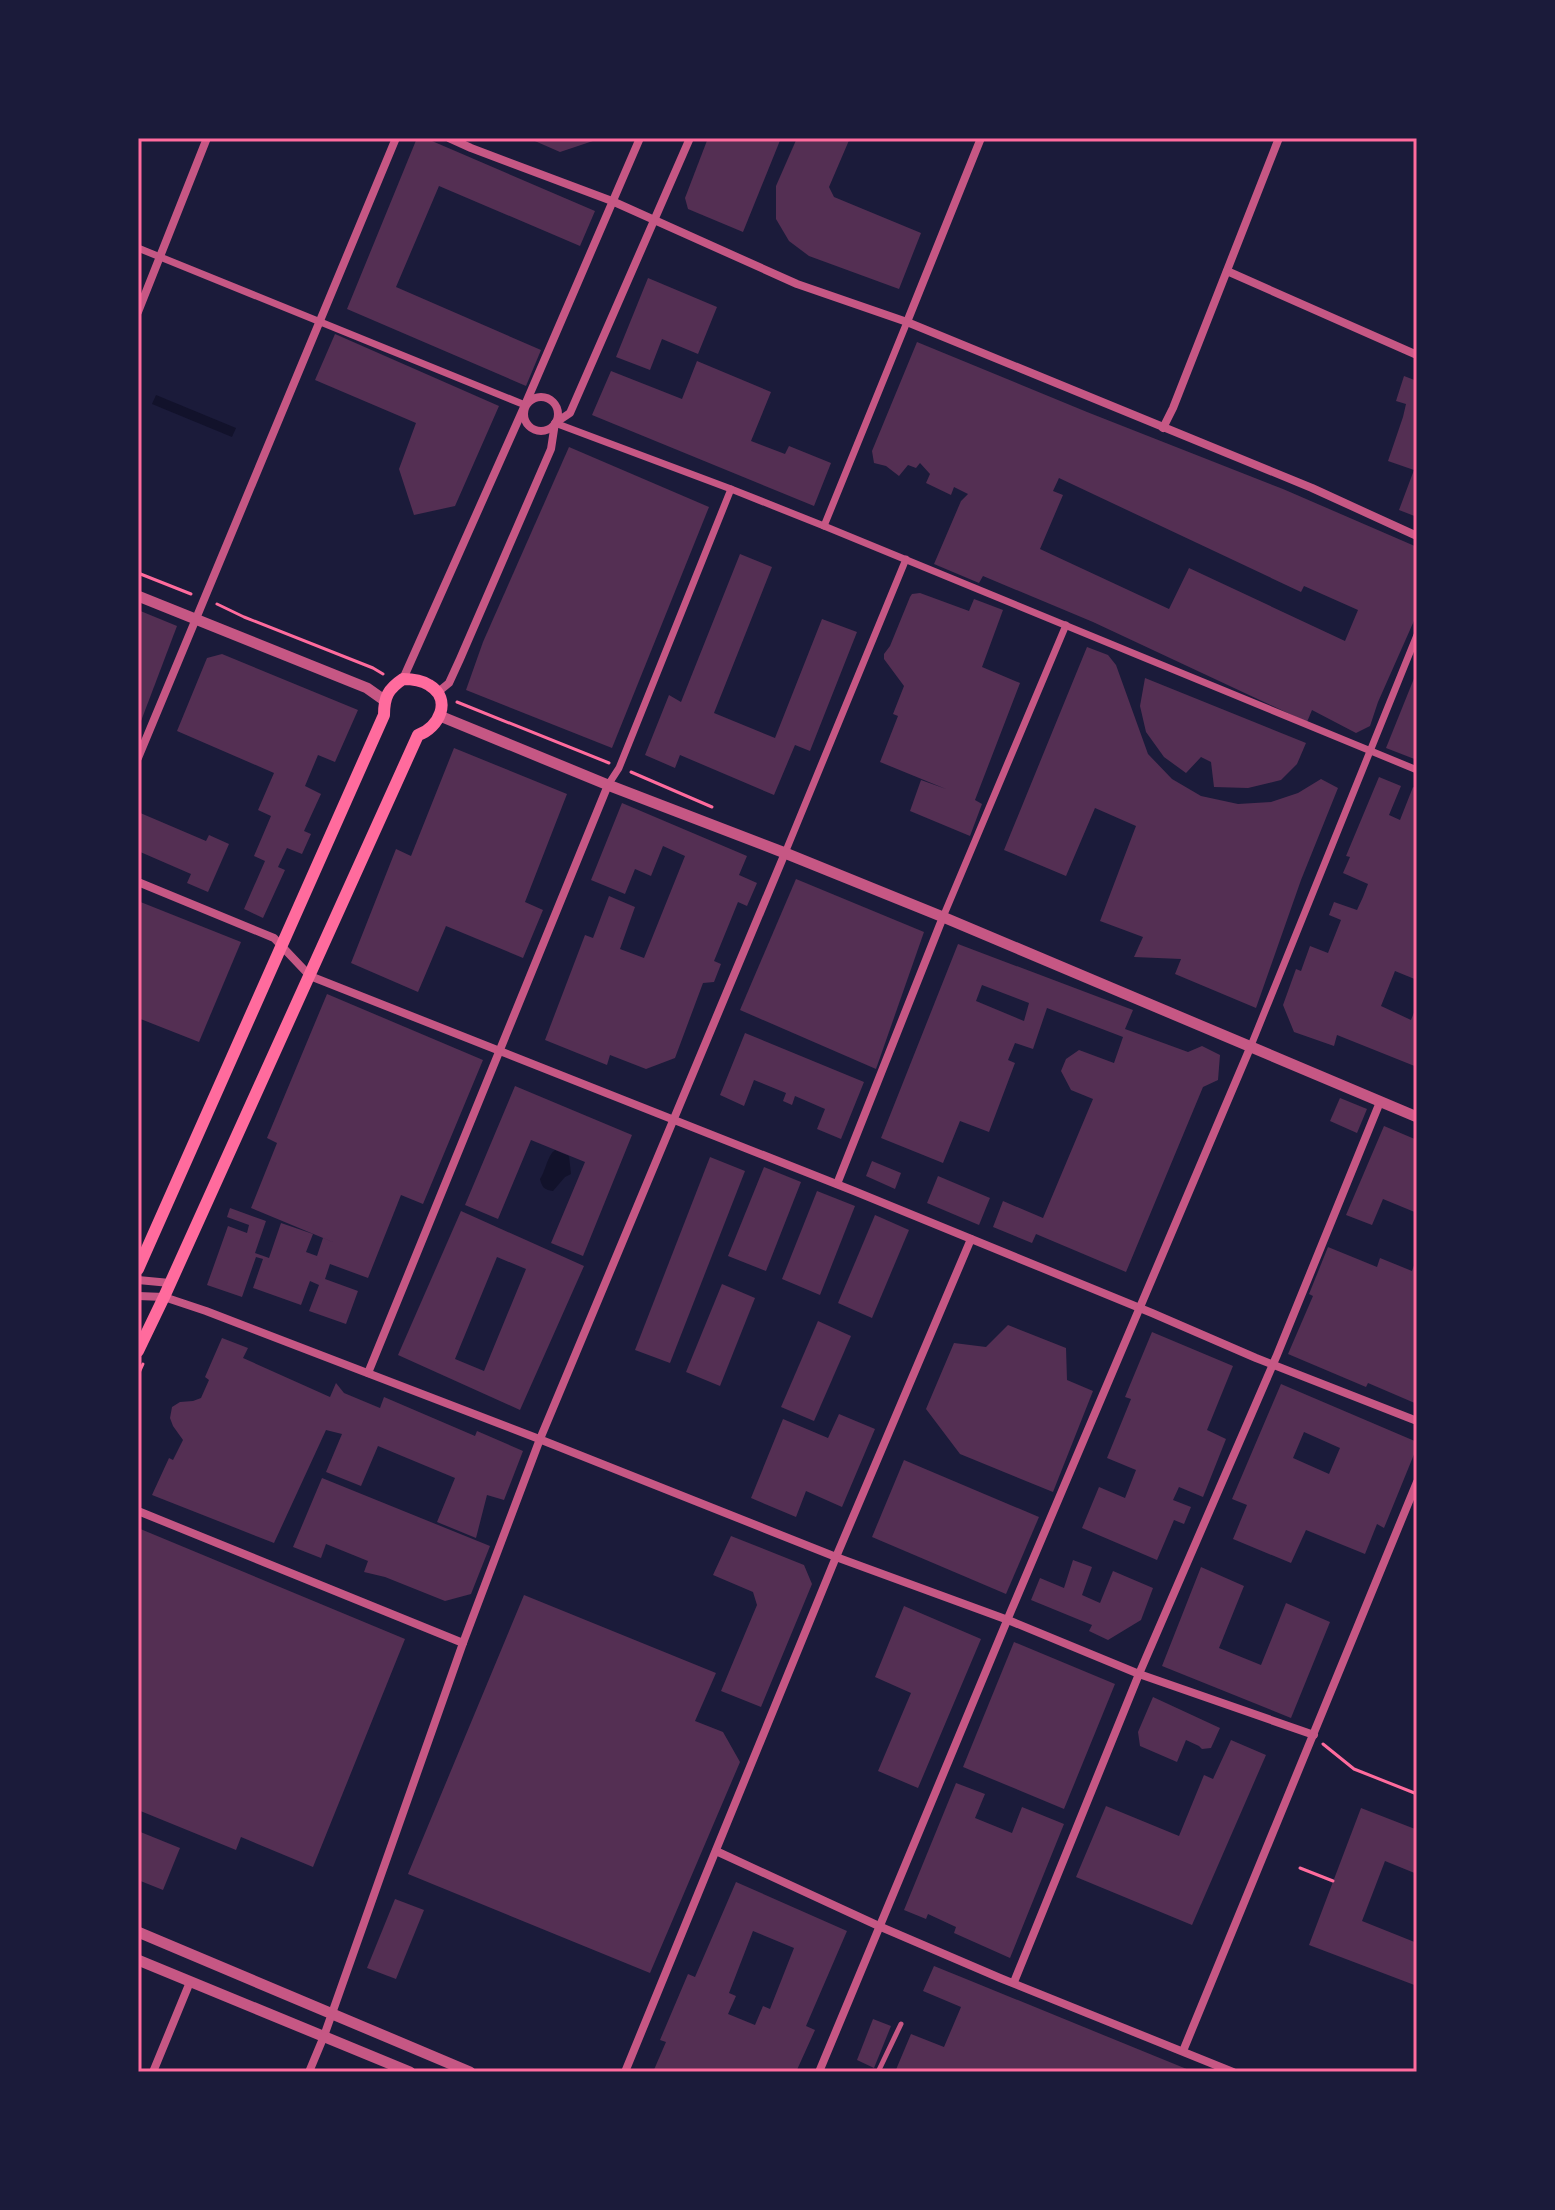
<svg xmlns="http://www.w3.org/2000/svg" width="1555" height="2210" font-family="'Asap Condensed',sans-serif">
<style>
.water{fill:#12122b}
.building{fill:#542f53;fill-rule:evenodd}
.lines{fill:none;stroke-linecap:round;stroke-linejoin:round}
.path{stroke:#ff6b9d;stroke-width:3}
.service{stroke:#c65784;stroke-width:5}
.pedestrian{stroke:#c65784;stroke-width:7}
.minor{stroke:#c65784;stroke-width:8}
.tertiary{stroke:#c65784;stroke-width:11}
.secondary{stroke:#ff6b9d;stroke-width:12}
.neatline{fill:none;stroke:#ff6b9d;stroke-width:3}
</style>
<rect width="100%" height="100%" fill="#1b1b3a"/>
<g class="water">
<polygon points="156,395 236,428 232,437 152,404"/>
<path d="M555,1150L569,1156L571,1174L565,1177L553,1191C544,1190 542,1187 540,1179C546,1170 547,1156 555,1150Z"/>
</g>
<g class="building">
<polygon points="417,138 425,138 595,211 580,246 439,186 396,287 541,350 526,386 347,309"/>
<polygon points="528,138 592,138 593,141 560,152"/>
<polygon points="708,138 781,138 743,232 688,209 685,198"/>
<polygon points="797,138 850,138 829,187 834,197 921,233 899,289 809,256 789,241 776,219 776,186"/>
<polygon points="648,278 717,307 698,354 662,339 650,370 616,357"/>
<polygon points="335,334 499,406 455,506 414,515 399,469 416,423 315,380"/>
<path d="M917,342L1087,412L1283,489L1417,547V614L1378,702L1370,726L1356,733L1312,710L1307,722L1093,622L983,576L979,583L934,564L961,501L968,494L954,487L951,495L926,483L930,474L920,463L916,468L908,465L899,476L886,466L874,463L872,451ZM1059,478L1301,592L1304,586L1358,610L1345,641L1189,568L1169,609L1040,549L1063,495L1053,491Z"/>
<polygon points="697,361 771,392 751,441 785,454 789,446 831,463 814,506 592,415 611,371 682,399"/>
<polygon points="1404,376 1417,381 1417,517 1399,510 1414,470 1388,461 1403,417 1406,404 1396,401"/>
<polygon points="569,447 709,507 612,748 466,690 483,642"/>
<polygon points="740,554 772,567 714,713 775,738 822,619 857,632 810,751 795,745 774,795 680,755 675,768 645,755 669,695 681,702"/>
<polygon points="920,593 969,611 974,599 1003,610 982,667 1020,683 975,800 982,804 970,836 910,811 921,780 946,789 880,762 898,716 893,714 904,686 884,659 884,654 890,646 910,597 912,594"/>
<polygon points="138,610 177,626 138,729"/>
<polygon points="1087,647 1108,655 1116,665 1148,754 1172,779 1201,796 1238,804 1271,802 1298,793 1321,779 1338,788 1301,880 1256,1008 1175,974 1181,959 1134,957 1143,937 1100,921 1136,826 1095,808 1066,876 1004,850"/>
<polygon points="222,654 358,710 335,762 318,755 305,786 321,794 304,831 311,834 302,854 287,848 278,867 285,870 263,918 244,909 265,861 254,856 271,816 258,810 274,773 177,731 207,658"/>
<polygon points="1417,671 1417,760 1386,748"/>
<polygon points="1145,678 1306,743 1297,764 1281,780 1248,788 1214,787 1211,762 1201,757 1186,773 1164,757 1146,732 1140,706"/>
<polygon points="454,748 567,794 525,902 543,910 523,958 446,926 418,992 351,963 396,849 411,856"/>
<polygon points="1379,777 1401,786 1389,815 1400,820 1413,787 1417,789 1417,980 1395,971 1381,1006 1411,1020 1417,1005 1417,1067 1337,1035 1334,1046 1294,1032 1283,1005 1296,969 1301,971 1310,946 1328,953 1341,920 1329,915 1334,902 1357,910 1363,897 1368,884 1343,873 1350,857 1346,856"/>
<polygon points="622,803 747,856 739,875 757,883 747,906 738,902 714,961 721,964 714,982 703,983 675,1058 646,1069 610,1055 607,1065 545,1040 585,935 593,938 609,896 635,907 620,949 644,958 685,856 663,846 651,876 635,869 625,894 591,880"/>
<polygon points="138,812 206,841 209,835 229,844 208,892 187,883 191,874 138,851"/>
<polygon points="796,879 924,932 876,1069 740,1010"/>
<polygon points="138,901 241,942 199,1042 138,1018"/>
<path d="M958,944L1133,1010L1125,1029L1188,1052L1202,1046L1220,1055L1218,1080L1203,1087L1126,1272L1036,1234L1032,1243L993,1227L1003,1201L1043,1218L1093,1099L1071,1090L1061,1071L1066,1059L1079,1050L1114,1063L1123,1037L1047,1008L1033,1049L1015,1043L1008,1060L1015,1063L989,1132L960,1121L943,1163L881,1138ZM982,985L1029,1003L1024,1021L976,1001Z"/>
<polygon points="327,994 483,1060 423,1204 401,1195 368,1278 330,1264 325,1279 358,1291 346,1324 309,1311 319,1285 310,1281 301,1305 253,1288 263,1259 256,1257 242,1297 207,1285 228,1226 247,1233 249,1225 227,1217 230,1208 266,1221 255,1253 269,1258 281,1223 313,1234 306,1252 317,1256 323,1238 340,1245 251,1208 277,1143 267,1138"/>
<polygon points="745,1033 864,1082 841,1139 817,1129 825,1109 795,1096 792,1105 783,1101 786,1093 754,1080 744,1106 720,1095"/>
<polygon points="515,1086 632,1135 583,1256 551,1243 585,1162 531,1140 498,1219 465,1205"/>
<polygon points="1340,1098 1367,1109 1357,1133 1330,1121"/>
<polygon points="1384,1126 1417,1140 1417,1213 1383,1199 1372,1225 1346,1215"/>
<polygon points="710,1157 745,1171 670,1363 635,1350"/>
<polygon points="872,1161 901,1173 895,1189 866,1176"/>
<polygon points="764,1167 801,1182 766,1271 728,1256"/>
<polygon points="938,1176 990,1198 979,1225 927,1203"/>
<polygon points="817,1191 855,1206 820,1295 782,1279"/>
<path d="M461,1211L584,1266L520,1410L398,1355ZM497,1257L526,1269L484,1371L455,1359Z"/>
<polygon points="875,1215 909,1230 872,1318 838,1303"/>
<polygon points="1328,1247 1377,1267 1380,1258 1412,1271 1417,1257 1417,1404 1368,1383 1366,1387 1288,1354 1313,1296 1309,1294"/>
<polygon points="722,1284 755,1298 720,1386 686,1372"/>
<polygon points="818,1321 851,1336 814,1421 781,1407"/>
<polygon points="1008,1325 1066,1348 1067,1380 1093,1391 1053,1492 960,1454 926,1409 954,1343 986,1347"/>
<polygon points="1152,1332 1233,1366 1207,1430 1226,1439 1203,1497 1179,1487 1173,1500 1191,1507 1184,1524 1174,1520 1157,1560 1082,1528 1099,1487 1125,1498 1136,1470 1107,1458 1131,1399 1125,1397"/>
<polygon points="222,1338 248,1348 243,1358 330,1397 336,1383 344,1393 380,1408 384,1397 475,1436 477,1431 523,1451 504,1500 487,1495 476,1538 437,1522 455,1478 378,1446 361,1486 326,1472 342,1434 326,1430 274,1543 152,1495 169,1458 173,1460 183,1440 173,1426 170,1418 172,1407 180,1402 193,1401 201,1398 209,1380 205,1377"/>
<path d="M1281,1384L1417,1442V1447L1384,1528L1377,1524L1365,1554L1306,1530L1291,1563L1233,1539L1247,1505L1232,1499ZM1304,1432L1340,1448L1329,1474L1293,1458Z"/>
<polygon points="839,1414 875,1429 842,1507 806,1491 796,1517 751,1498 783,1419 828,1438"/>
<polygon points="904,1460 1039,1517 1006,1594 872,1537"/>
<polygon points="322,1478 490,1546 471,1594 445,1601 385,1577 364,1572 368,1561 326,1544 321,1558 293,1547"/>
<polygon points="138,1528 405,1639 313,1867 241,1837 236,1850 138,1810"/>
<polygon points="731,1536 804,1565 812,1584 761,1707 721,1691 757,1605 753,1592 713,1575"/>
<polygon points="1073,1560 1092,1567 1082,1595 1100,1603 1113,1571 1153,1588 1141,1620 1108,1640 1089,1631 1092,1625 1031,1600 1040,1578 1064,1588"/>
<polygon points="1201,1567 1244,1586 1219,1648 1261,1665 1286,1603 1330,1622 1291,1718 1162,1666"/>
<polygon points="524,1595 716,1673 695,1721 723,1732 740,1762 650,1973 408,1874"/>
<polygon points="904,1606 981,1639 918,1788 878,1771 911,1693 875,1677"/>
<polygon points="1014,1642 1115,1684 1064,1809 963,1767"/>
<polygon points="1153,1697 1220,1728 1211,1748 1202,1749 1199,1746 1186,1740 1177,1762 1140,1746 1138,1732"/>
<polygon points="1231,1740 1266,1755 1192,1925 1076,1877 1106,1806 1179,1836 1204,1775 1213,1779"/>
<polygon points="956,1783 985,1794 975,1818 1012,1833 1022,1807 1064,1824 1010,1958 954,1933 956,1927 928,1914 926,1919 904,1910"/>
<polygon points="1361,1808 1415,1829 1417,1823 1417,1874 1385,1861 1362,1921 1417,1943 1417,1986 1309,1945"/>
<polygon points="138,1831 180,1848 163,1890 138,1880"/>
<path d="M736,1882L847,1931L806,2026L815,2030L796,2072H653L666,2042L660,2040L688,1974L695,1977ZM753,1931L794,1948L770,2009L763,2006L755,2025L728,2014L736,1996L729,1993Z"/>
<polygon points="395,1899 424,1910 396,1979 367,1968"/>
<polygon points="934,1966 971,1981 1194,2072 895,2072 911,2034 944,2047 961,2007 923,1991"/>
<polygon points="873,2019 891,2026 874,2068 857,2060"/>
</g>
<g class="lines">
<g class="path">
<polyline points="138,573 191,594"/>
<polyline points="217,604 244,617 373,668 383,674"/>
<polyline points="457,702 609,763"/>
<polyline points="631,772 712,807"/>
<polyline points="138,1375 143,1364"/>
<polyline points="1323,1744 1354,1769 1417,1794"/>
<polyline points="1300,1868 1333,1881"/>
</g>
<polyline class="service" points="878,2072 901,2024"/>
<g class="pedestrian">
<polyline points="138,248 525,405"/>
<polyline points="555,423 731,489 824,526 1417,770"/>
<polyline points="824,526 907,322"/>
<polyline points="608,785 619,768 731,489"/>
<polyline points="785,853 906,559"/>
<polyline points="943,917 1066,625"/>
<polyline points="1250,1048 1417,635"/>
</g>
<g class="minor">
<polyline points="449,138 471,148 612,201 797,284 907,322 1312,488 1417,536"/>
<polyline points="1227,271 1417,355"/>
<polyline points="138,312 207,138"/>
<polyline points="907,322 981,138"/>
<circle cx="541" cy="414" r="17"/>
<polyline points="1163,428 1173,408 1279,138"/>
<polyline points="403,679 525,405 640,138"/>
<polyline points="438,692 449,683 460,659 551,449 555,423 570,413 690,138"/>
<polyline points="138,758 396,138"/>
<polyline points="138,882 274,938 310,976 854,1191 1152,1313 1256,1358 1417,1421"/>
<polyline points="837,1184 943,917"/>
<polyline points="138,1280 170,1283"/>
<polyline points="138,1296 164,1297 206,1311 534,1437 836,1557 1008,1620 1139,1674 1314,1735"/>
<polyline points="368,1373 608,785"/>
<polyline points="138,1511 463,1643"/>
<polyline points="716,1851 881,1927 1000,1978 1233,2072"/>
<polyline points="1014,1982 1139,1674 1277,1355 1380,1102"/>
<polyline points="1183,2051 1417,1482"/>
<polyline points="153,2072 190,1982"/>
<polyline points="309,2072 324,2036 463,1643 540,1439 785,853"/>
<polyline points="625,2072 836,1557 971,1239"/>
<polyline points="819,2072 1011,1611 1250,1048"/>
</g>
<g class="tertiary">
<polyline points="138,596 367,688 384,700"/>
<polyline points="440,716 608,785 785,853 943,917 1417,1117"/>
<polyline points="138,1932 470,2072"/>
<polyline points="138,1960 410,2072"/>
</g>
<path class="secondary" d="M138,1269L384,715C384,697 388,689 403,679C412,679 421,680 429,685C453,699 439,728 418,735L164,1297L138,1351"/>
</g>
<rect width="1555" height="2210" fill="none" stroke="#1b1b3a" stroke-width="280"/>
<rect x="140" y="140" width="1275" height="1930" class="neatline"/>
</svg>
